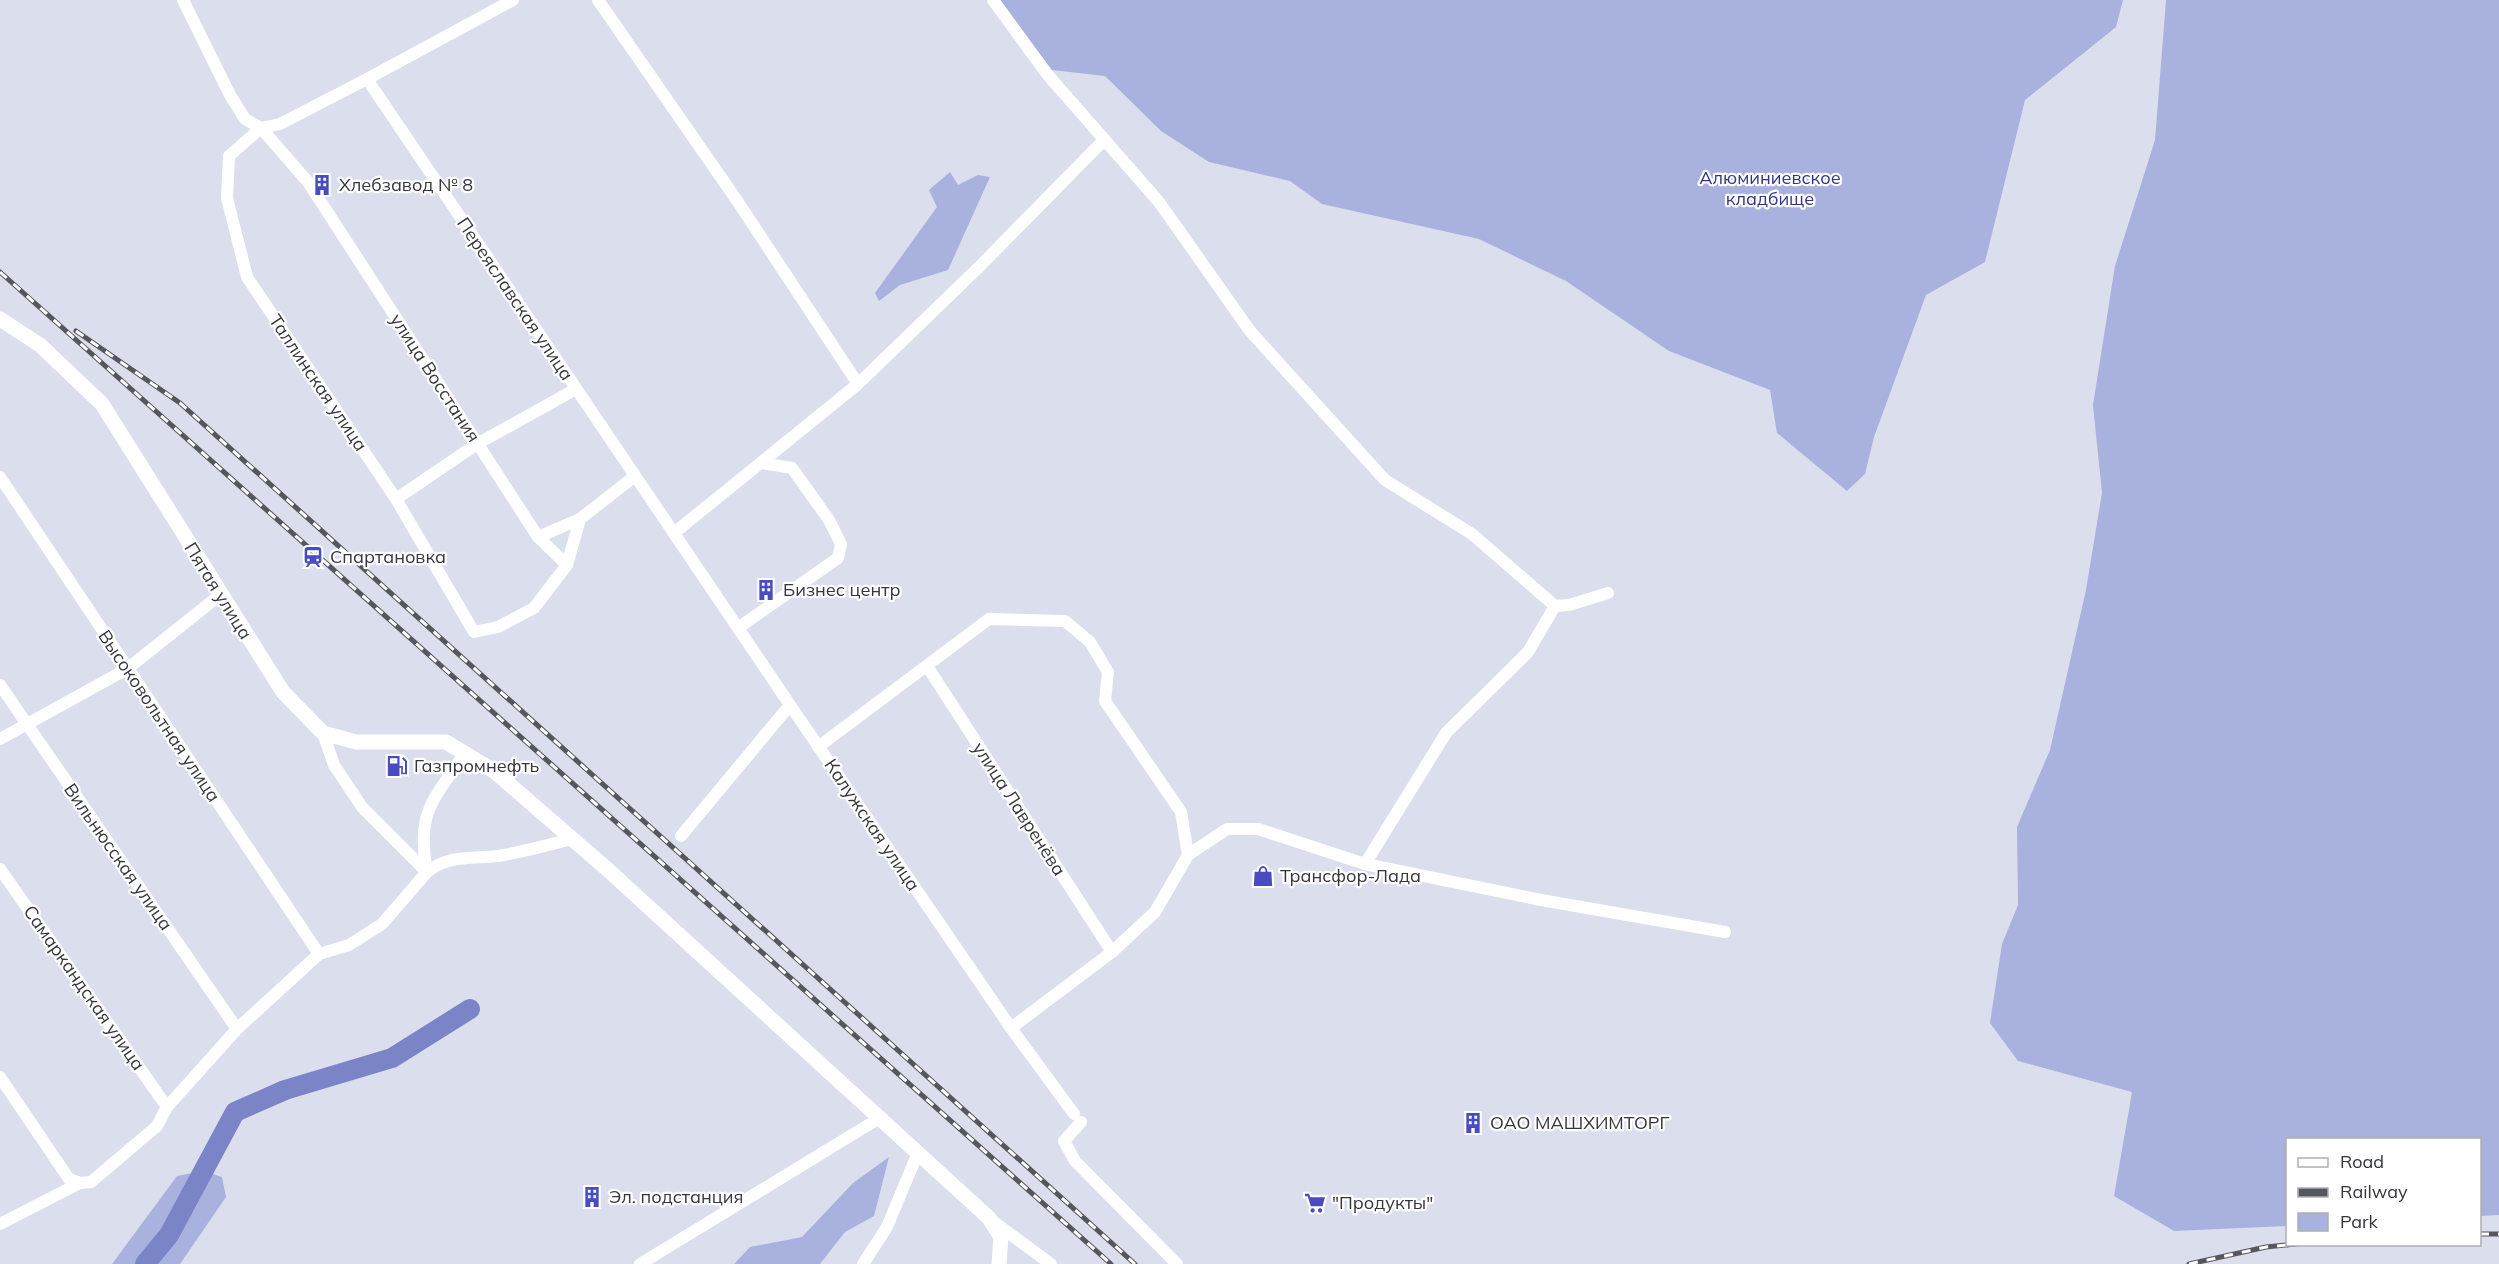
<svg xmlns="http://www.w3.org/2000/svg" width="2499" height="1264" font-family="Mulish,sans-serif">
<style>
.green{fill:#a9b1df}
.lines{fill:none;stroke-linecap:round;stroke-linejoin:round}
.river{stroke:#7b84c6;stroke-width:20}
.minor{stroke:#fff;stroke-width:12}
.tertiary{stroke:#fff;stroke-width:15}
.rail-casing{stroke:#55575f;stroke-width:5}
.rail{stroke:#fff;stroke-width:3;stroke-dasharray:9;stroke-linecap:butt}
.labels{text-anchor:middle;stroke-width:4.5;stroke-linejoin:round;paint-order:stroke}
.park-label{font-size:18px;fill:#323583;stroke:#fff}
.poi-label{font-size:18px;fill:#34363c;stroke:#fff;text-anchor:start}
.street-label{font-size:18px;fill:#34363c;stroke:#fff}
</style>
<rect width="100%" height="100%" fill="#dbdeed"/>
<g class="green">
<polygon points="999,0 2123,0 2116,27 2025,100 1985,262 1926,295 1874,437 1865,474 1847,491 1777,433 1770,390 1669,351 1566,281 1479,239 1322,204 1290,181 1209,162 1161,131 1105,76 1052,70"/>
<polygon points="2166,0 2499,0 2499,1215 2480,1216 2480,1140 2288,1140 2287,1226 2174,1231 2114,1196 2132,1092 2018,1061 1990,1023 2002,944 2018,905 2017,827 2050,750 2086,590 2102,493 2093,405 2115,266 2155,140"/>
<polygon points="950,172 958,185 978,175 990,177 948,270 900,285 879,301 875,293 937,207 929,190"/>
<polygon points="889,1157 874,1216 845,1232 820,1264 734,1264 750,1247 802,1237 853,1183"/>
<polygon points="203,1171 222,1177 226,1197 180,1264 112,1264 177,1176"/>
</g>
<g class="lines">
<polyline class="river" points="145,1264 169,1235 235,1112 285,1090 392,1058 470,1009"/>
<g class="minor">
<polyline points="183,0 230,95 245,119 261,128 280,124 367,79 790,705 1011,1028 1074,1114"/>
<polyline points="598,0 738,202 858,384"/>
<polyline points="993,0 1047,74 1159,202 1250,331 1385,480 1472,534 1555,606"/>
<polyline points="367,79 513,0"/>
<polyline points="0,477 319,954"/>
<polyline points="396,499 477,444 576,389"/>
<polyline points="580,519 567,565 534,608 498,627 474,632 396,499 247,277 227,198 229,156 261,128 308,182 538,537 580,519 635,476"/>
<polyline points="674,533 858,384 980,266 1104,140"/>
<polyline points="538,537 567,565"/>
<polyline points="738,628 838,558 841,544 829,520 792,468 761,463"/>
<polyline points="927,666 1112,952"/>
<polyline points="0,685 237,1029"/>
<path d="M323,733L334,765L362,807L427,872C448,855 472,859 498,856C523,852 548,845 572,839"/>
<polyline points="0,739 127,669 220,595"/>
<polyline points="818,747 989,619 1065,621 1090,642 1108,672 1105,701 1181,812 1188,855"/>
<polyline points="681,836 790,705"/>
<polyline points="1365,864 1446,733 1528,652 1555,606 1569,605 1608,593"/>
<polyline points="0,869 167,1107"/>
<polyline points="1011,1028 1112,952 1155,912 1188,855 1227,829 1258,829 1365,864 1541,900 1725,932"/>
<path d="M0,1077L69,1179L80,1183L91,1182L157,1126L167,1107L237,1029L319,954L349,945L382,924L427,872C416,812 433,801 464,754"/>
<polyline points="1081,1122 1064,1141 1075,1161 1177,1264"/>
<polyline points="994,1222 1051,1264"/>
<polyline points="0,1224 80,1183"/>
<polyline points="640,1264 878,1119"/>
<polyline points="863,1264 887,1227 917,1155"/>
</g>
<polyline class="tertiary" points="0,319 40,345 102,404 283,692 323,733 356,742 446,742 494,771 607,869 989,1218 1001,1237 999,1264"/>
<defs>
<g id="rail">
<polyline points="0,272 1111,1264"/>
<polyline points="76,331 180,403 1135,1264"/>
<polyline points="2480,1234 2499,1234"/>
<polyline points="2189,1264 2266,1247 2296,1244"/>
</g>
</defs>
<use href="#rail" class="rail-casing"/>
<use href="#rail" class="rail"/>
</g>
<defs>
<symbol id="building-bare" viewBox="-9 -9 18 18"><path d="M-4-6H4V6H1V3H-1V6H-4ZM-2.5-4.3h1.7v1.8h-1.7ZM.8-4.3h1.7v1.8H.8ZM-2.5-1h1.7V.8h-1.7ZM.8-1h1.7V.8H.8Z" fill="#494bc1" stroke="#fff" stroke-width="2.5" paint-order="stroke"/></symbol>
<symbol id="station-bare" viewBox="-9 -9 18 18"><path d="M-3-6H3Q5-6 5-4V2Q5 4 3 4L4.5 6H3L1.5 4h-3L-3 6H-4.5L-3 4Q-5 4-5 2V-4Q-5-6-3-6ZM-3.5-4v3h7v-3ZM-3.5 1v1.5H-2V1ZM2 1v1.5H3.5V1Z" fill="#494bc1" stroke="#fff" stroke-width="2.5" paint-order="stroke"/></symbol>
<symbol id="fuel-bare" viewBox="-9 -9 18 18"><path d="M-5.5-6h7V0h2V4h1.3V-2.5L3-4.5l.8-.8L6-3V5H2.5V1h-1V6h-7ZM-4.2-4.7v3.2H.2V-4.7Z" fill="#494bc1" stroke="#fff" stroke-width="2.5" paint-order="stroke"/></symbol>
<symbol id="shop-bare" viewBox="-9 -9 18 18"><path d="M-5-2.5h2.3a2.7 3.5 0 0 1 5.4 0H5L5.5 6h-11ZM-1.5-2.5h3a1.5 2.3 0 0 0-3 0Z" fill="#494bc1" stroke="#fff" stroke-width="2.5" paint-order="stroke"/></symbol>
<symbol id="supermarket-bare" viewBox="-9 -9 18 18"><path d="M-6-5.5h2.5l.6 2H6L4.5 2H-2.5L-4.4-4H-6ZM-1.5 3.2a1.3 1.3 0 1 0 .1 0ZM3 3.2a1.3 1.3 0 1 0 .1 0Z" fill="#494bc1" stroke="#fff" stroke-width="2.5" paint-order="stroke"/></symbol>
</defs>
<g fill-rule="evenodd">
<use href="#building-bare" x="307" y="170" width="30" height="30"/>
<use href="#station-bare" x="298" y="542" width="30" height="30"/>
<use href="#building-bare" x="751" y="575" width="30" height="30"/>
<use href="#fuel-bare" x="382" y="751" width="30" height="30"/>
<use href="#shop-bare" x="1248" y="861" width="30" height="30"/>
<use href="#building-bare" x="1458" y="1108" width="30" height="30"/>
<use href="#building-bare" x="577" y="1182" width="30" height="30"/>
<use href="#supermarket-bare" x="1300" y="1188" width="30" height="30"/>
</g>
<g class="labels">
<g class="park-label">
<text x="1770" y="184">Алюминиевское<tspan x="1770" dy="21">кладбище</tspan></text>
</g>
<g class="poi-label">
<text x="339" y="191">Хлебзавод № 8</text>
<text x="330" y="563">Спартановка</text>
<text x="783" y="596">Бизнес центр</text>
<text x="414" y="772">Газпромнефть</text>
<text x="1280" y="882">Трансфор-Лада</text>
<text x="1490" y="1129">ОАО МАШХИМТОРГ</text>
<text x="609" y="1203">Эл. подстанция</text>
<text x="1332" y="1209">"Продукты"</text>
</g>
<g class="street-label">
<text transform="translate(515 299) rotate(56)" y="6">Переяславская улица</text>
<text transform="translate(435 378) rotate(57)" y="6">улица Восстания</text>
<text transform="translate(318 383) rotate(56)" y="6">Таллинская улица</text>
<text transform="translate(218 591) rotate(58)" y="6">Пятая улица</text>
<text transform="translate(159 716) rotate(56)" y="6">Высоковольтная улица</text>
<text transform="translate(1019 809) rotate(57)" y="6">улица Лавренёва</text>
<text transform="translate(872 825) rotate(56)" y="6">Калужская улица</text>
<text transform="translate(118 857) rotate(55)" y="6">Вильнюсская улица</text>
<text transform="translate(84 988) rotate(55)" y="6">Самаркандская улица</text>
</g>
</g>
<rect x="2286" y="1138" width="195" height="108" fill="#ffffff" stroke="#aeafb1" stroke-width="1.5"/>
<rect x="2298" y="1158" width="30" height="9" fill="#ffffff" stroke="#aeafb1" stroke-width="1.5"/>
<text x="2340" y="1168" font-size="18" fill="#34363c">Road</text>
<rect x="2298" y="1188" width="30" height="9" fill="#55575f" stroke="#aeafb1" stroke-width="1.5"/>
<text x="2340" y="1198" font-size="18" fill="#34363c">Railway</text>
<rect x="2298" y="1213" width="30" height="18" fill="#a9b1df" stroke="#aeafb1" stroke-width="1.5"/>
<text x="2340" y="1228" font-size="18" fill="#34363c">Park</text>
</svg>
